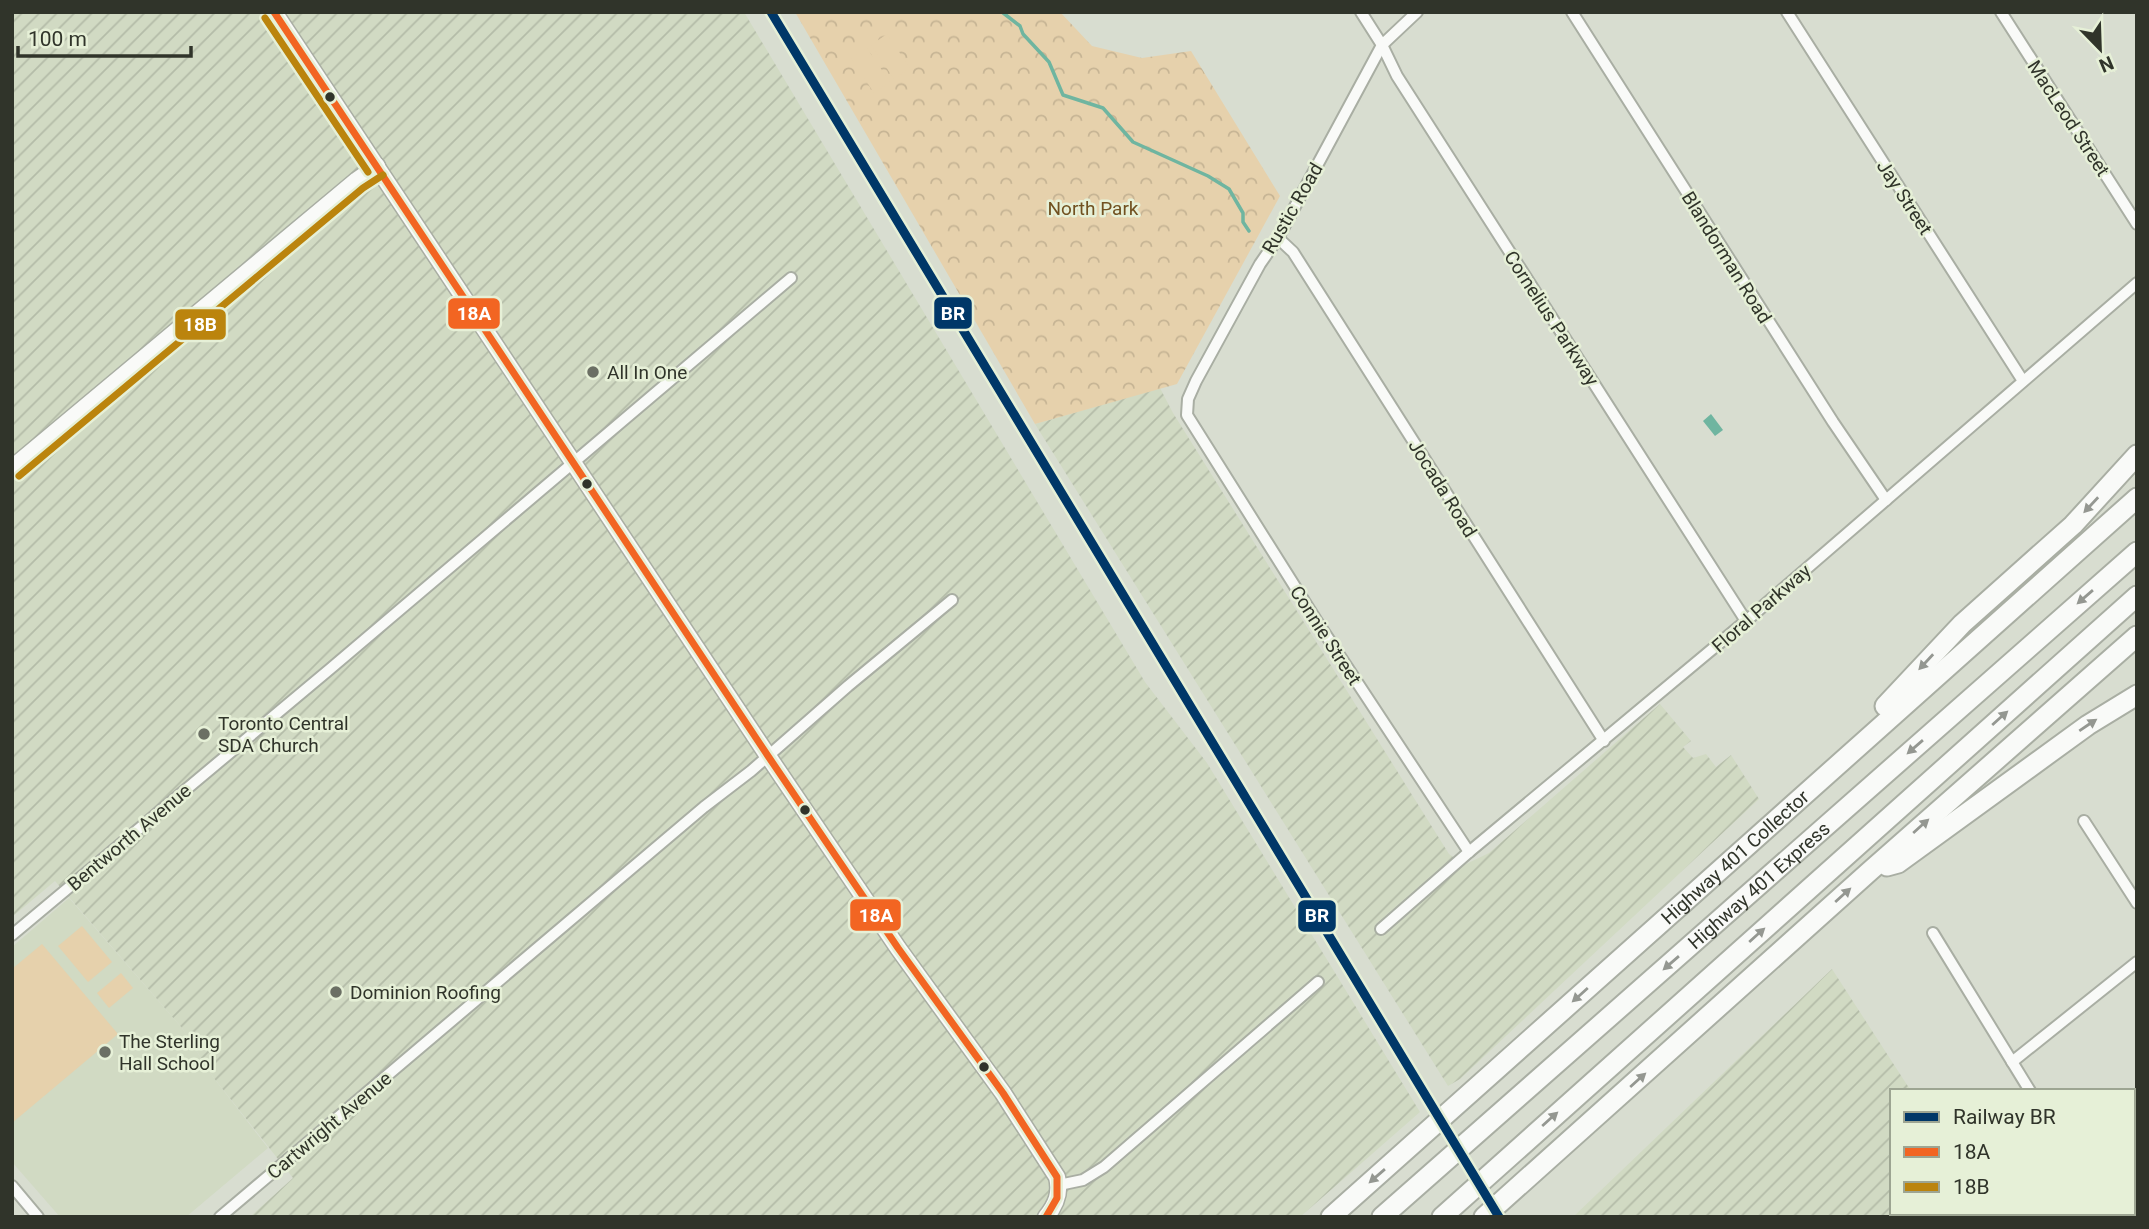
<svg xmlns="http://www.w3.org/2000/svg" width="2149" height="1229" font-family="Roboto,sans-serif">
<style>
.built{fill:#d1dac3}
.industrial{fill:url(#industrial-furrows)}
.park{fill:url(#park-crowns)}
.pitch{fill:#e6d1ac}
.water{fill:#6fb5a0}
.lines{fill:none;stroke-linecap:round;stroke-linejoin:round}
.stream{stroke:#6fb5a0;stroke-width:3.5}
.street-casing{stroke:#a9aea3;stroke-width:14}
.secondary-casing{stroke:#a9aea3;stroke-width:19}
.highway-casing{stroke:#a9aea3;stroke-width:23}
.street{stroke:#f9faf8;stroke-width:10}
.secondary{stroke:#f9faf8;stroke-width:16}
.highway{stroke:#f9faf8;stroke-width:19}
.bus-1-casing{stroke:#e6f0d7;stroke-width:12}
.bus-2-casing{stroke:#e6f0d7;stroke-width:12}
.bus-1{stroke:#f26522;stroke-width:7}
.bus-2{stroke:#bb840d;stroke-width:7}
.rail-1-casing{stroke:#e6f0d7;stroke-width:14}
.rail-1{stroke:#003768;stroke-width:9}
.oneway{fill:#949791}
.bus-dot{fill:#30342a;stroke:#e6f0d7;stroke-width:2.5}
.poi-dot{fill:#6b6f64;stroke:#e6f0d7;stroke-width:2.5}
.labels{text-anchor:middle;stroke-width:5;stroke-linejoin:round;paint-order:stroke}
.street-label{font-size:19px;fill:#30342a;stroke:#e6f0d7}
.park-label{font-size:19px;fill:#715120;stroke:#e6f0d7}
.poi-label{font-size:19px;fill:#30342a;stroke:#e6f0d7;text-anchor:start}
.line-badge{stroke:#e6f0d7;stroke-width:2.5}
.badge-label{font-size:19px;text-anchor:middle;font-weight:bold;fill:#fff}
</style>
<defs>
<pattern id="industrial-furrows" width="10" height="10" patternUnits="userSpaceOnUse" patternTransform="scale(1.75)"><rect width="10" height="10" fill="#d1dac3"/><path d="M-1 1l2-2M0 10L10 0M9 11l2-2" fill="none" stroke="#b4bca8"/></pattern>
<pattern id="park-crowns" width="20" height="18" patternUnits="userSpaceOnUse" patternTransform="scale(1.75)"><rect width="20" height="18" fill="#e6d1ac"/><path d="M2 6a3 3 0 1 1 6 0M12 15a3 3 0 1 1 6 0" fill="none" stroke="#c6b494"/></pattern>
</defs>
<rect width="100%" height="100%" fill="#d8ddd0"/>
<polygon class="built" points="69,898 182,1028 213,1077 268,1148 186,1217 60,1217 12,1162 12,947"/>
<g class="industrial">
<polygon points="12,12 744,12 1145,682 1207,763 1420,1112 1300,1217 250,1217 293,1178 213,1077 182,1028 55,881 12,917"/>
<polygon points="1160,388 1173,413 1449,854 1464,865 1489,853 1660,704 1691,741 1683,747 1693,758 1706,754 1716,767 1731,755 1759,799 1460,1079 1448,1086 1035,424"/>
<polygon points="1832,969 1911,1091 1892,1091 1892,1213 1988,1213 1990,1217 1573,1217"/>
</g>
<polygon class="park" points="795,12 1060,12 1092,46 1142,58 1191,51 1280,196 1177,384 1035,424"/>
<g class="pitch">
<polygon points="887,34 910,68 894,79 871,45"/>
<polygon points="867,48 890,82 874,93 851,58"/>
<polygon points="82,926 112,962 88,982 58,946"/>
<polygon points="42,944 118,1034 12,1123 12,969"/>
<polygon points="121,973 133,988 109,1008 97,993"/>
</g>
<polygon class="water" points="1711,414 1723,430 1715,436 1703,421"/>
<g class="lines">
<polyline class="stream" points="1002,12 1020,26 1023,34 1049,62 1063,95 1103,108 1133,142 1208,176 1229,189 1243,213 1243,222 1249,231"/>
<defs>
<g id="street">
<polyline points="1361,12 1382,45 1397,76 1746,621"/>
<polyline points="1417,12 1382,45 1278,238 1260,264 1196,381 1188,399 1187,415 1316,620 1469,852"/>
<polyline points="1572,12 1833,422 1886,500"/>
<polyline points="1787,12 2023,381"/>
<polyline points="2001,12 2137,224"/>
<polyline points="1278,238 1293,252 1604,741"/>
<polyline points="2084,821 2137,903"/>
<polyline points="1381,929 1469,852 1746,621 2137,283"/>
<polyline points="1933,933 2030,1091"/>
<polyline points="12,935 330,669 791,278"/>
<polyline points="2012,1062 2137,962"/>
<polyline points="1059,1185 1083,1180 1104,1167 1318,982"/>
<polyline points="12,1186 38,1217"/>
<polyline points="1973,1213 1975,1217"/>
<polyline points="2108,1213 2110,1217"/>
<polyline points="220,1217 704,807 751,771 848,686 952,600"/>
</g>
<g id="secondary">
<path d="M274,12L768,756L898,948L1003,1093L1057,1177C1061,1193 1056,1205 1046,1217"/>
<polyline points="12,468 357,180 377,166"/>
</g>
<g id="highway">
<polyline points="1885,706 1962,624 2073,525 2137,455"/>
<polyline points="1887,866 1898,863 2088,725 2137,695"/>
<path id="s1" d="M1331,1217L2137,498"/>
<path id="s2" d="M1382,1217L2137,552"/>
<polyline points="1442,1217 2137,596"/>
<polyline points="1484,1217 1870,871 2137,636"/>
</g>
</defs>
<use href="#street" class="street-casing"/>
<use href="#secondary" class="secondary-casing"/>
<use href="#highway" class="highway-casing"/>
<use href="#street" class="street"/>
<use href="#secondary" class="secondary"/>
<use href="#highway" class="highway"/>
<defs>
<polyline id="bus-1" points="274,12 768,756 898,948 1003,1093 1057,1177 1057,1198 1046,1217"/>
<g id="bus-2">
<polyline points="265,18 368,172"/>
<polyline points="19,476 363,188 383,175"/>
</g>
</defs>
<use href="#bus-1" class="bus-1-casing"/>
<use href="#bus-2" class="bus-2-casing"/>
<use href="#bus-1" class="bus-1"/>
<use href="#bus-2" class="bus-2"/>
<defs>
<polyline id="rail-1" points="771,12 1499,1217"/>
</defs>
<use href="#rail-1" class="rail-1-casing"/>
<use href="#rail-1" class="rail-1"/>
</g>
<defs><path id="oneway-solid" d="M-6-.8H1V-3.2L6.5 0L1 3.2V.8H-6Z" transform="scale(1.75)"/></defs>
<g class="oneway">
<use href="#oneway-solid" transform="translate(2091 505) rotate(133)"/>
<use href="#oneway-solid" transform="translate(2085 597) rotate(139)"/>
<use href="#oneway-solid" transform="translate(1926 662) rotate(133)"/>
<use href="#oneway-solid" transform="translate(2000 718) rotate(-42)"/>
<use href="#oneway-solid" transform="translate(2088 725) rotate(-34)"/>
<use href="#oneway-solid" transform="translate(1915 747) rotate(139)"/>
<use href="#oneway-solid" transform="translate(1921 826) rotate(-42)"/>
<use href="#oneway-solid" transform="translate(1843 895) rotate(-42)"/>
<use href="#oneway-solid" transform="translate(1757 935) rotate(-42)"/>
<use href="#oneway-solid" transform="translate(1671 963) rotate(139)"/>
<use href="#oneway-solid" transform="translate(1580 995) rotate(138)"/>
<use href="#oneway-solid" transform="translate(1638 1080) rotate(-42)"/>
<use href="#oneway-solid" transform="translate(1550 1119) rotate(-42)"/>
<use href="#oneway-solid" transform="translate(1377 1176) rotate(139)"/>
</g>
<g class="bus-dot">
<circle cx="330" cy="97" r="6"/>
<circle cx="587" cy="484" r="6"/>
<circle cx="805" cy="810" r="6"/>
<circle cx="984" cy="1067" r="6"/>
</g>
<g class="poi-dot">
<circle cx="593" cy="372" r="7"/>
<circle cx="204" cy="734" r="7"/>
<circle cx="336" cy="992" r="7"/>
<circle cx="105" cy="1052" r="7"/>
</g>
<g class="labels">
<g class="street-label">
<text transform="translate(2069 118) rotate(57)" y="7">MacLeod Street</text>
<text transform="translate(1905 197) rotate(57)" y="7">Jay Street</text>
<text transform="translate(1292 208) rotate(-60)" y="7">Rustic Road</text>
<text transform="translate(1727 257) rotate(58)" y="7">Blandorman Road</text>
<text transform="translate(1552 318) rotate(57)" y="7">Cornelius Parkway</text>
<text transform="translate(1443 488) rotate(58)" y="7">Jocada Road</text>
<text transform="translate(1761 608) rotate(-41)" y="7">Floral Parkway</text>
<text transform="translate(1326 635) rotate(57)" y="7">Connie Street</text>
<text transform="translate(129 837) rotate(-40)" y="7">Bentworth Avenue</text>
<text dy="7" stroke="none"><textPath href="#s1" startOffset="541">Highway 401 Collector</textPath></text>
<text dy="7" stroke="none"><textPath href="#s2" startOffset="502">Highway 401 Express</textPath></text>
<text transform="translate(329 1125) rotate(-40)" y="7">Cartwright Avenue</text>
</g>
<g class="park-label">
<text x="1093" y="215">North Park</text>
</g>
<g class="poi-label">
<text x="607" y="379">All In One</text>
<text x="218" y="730">Toronto Central<tspan x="218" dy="22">SDA Church</tspan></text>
<text x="350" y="999">Dominion Roofing</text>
<text x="119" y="1048">The Sterling<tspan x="119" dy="22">Hall School</tspan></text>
</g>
</g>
<g class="line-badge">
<rect x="933" y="296" width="40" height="34" rx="7" fill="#003768"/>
<rect x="447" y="297" width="54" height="33" rx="7" fill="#f26522"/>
<rect x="174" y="308" width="53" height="33" rx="7" fill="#bb840d"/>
<rect x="849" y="898" width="53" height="34" rx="7" fill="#f26522"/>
<rect x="1297" y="899" width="40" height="34" rx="7" fill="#003768"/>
</g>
<g class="badge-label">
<text x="953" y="320">BR</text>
<text x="474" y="320">18A</text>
<text x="200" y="331">18B</text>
<text x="876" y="922">18A</text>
<text x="1317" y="922">BR</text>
</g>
<rect width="2149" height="1229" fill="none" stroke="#30342a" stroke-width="28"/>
<rect x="1890" y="1089" width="245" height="126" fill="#e6f0d7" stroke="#9da592" stroke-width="2"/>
<rect x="1904" y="1112" width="35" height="10" fill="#003768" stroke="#9da592" stroke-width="2"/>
<text x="1953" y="1124" font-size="21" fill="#30342a">Railway BR</text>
<rect x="1904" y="1147" width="35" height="10" fill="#f26522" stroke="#9da592" stroke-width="2"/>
<text x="1953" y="1159" font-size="21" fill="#30342a">18A</text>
<rect x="1904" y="1182" width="35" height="10" fill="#bb840d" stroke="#9da592" stroke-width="2"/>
<text x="1953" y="1194" font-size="21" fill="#30342a">18B</text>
<g transform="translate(2100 49) rotate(157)" stroke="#e6f0d7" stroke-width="5" paint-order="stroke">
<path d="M0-5L12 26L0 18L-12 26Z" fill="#30342a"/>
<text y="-10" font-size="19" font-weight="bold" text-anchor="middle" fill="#30342a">N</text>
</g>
<path d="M18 46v10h173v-10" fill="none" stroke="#30342a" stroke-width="3.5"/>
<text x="28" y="46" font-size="21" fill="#30342a" stroke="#e6f0d7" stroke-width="5" paint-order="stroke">100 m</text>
</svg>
